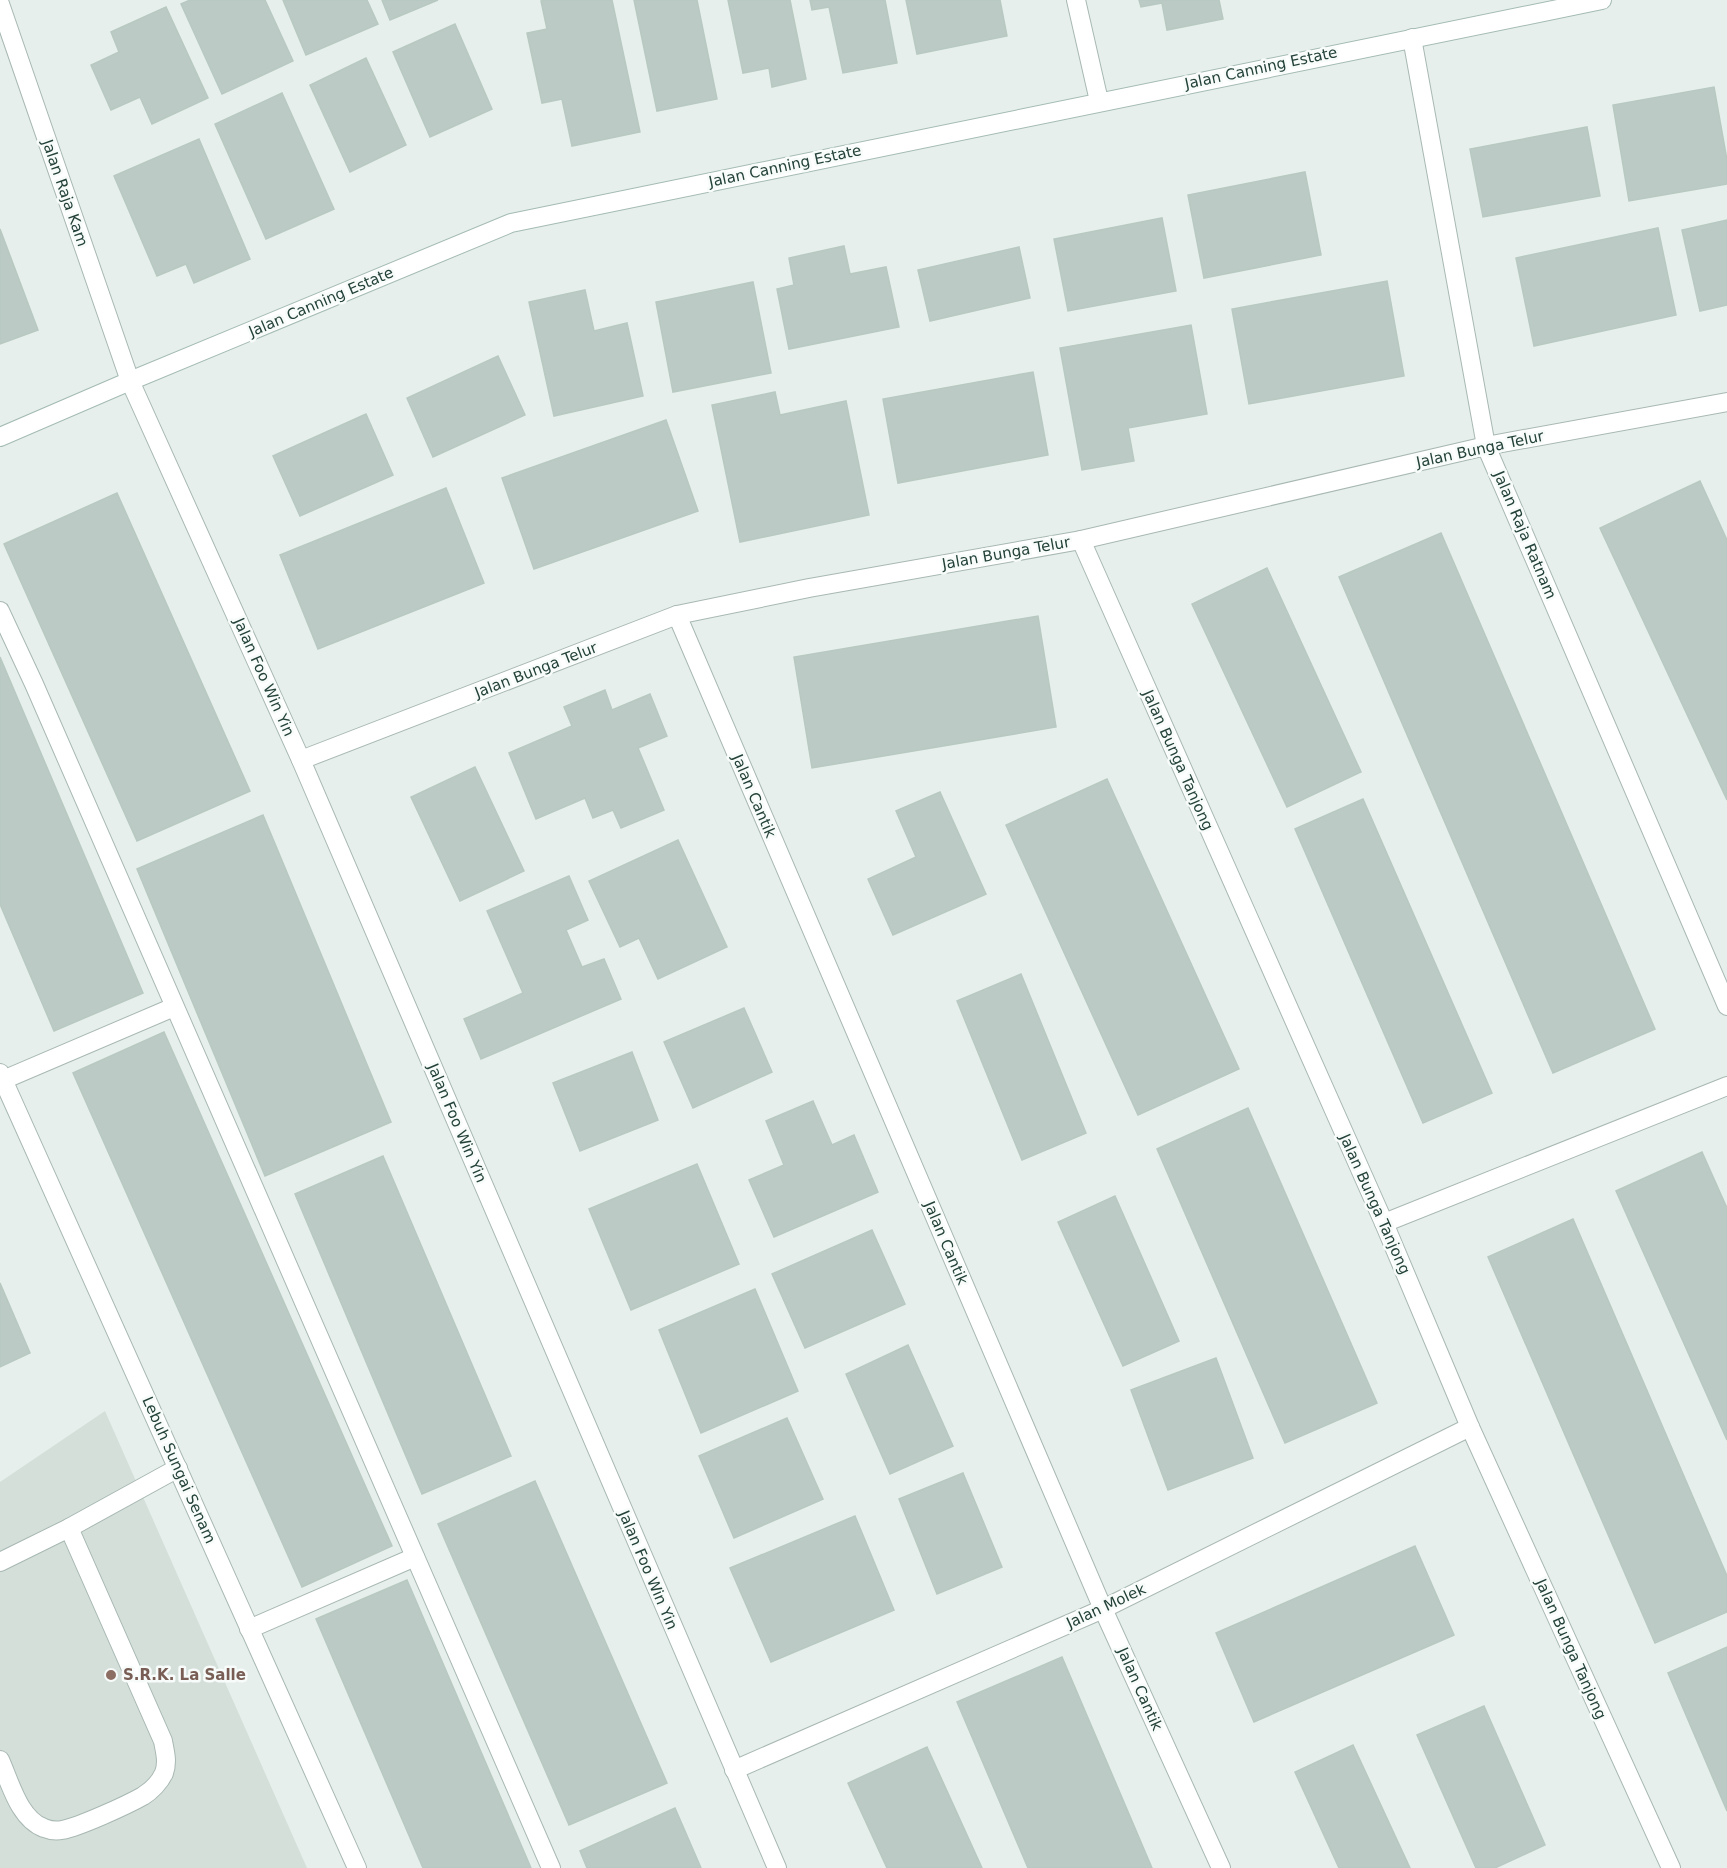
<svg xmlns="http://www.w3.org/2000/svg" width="1727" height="1868" font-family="'DejaVu Sans',sans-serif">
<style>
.built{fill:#d4dfda}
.building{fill:#bbcac4;stroke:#b8c9c2;stroke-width:1.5}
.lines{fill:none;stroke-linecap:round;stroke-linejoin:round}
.lane-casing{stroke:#a8b8b2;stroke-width:20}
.street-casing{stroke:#a8b8b2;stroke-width:20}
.secondary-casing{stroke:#a4bbb3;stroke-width:20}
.lane{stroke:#fff;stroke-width:18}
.street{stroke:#fff;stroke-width:18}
.secondary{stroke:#fff;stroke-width:18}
.education-dot{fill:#8d6e63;stroke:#f7fbf9;stroke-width:2}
.labels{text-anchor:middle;stroke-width:5;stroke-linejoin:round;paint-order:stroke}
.street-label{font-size:15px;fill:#24423a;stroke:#f7fbf9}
.education-label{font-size:15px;font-weight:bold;fill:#785e54;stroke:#f7fbf9;text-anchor:start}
</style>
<rect width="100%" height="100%" fill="#e6efeb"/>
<polygon class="built" points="105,1411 307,1868 0,1868 0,1482"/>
<g class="building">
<polygon points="190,0 265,0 293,61 222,94 181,4"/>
<polygon points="283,0 367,0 378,24 306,55"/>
<polygon points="382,0 438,0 390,20"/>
<polygon points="548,0 612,0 640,132 572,146 562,99 542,103 527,33 547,29 541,1"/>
<polygon points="634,0 697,0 717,99 657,111"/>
<polygon points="728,0 790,0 806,79 772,87 769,68 743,73"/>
<polygon points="810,0 885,0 897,63 843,73 829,7 812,10"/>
<polygon points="906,0 1000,0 1007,36 917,54"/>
<polygon points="1139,0 1219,0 1223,19 1167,30 1162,3 1141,7"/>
<polygon points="166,7 208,98 152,124 140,97 111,110 91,65 119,52 111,32"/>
<polygon points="455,24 492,109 430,137 393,52"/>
<polygon points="366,58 406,145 350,172 310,85"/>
<polygon points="1714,87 1727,160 1727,184 1629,201 1613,105"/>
<polygon points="282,93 334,209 266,239 215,124"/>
<polygon points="1587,127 1600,196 1483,217 1470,149"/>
<polygon points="199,139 250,259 194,283 186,264 157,276 114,176"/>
<polygon points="1305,172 1321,255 1204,278 1188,195"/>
<polygon points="1162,218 1176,291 1068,311 1054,239"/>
<polygon points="1727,220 1727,305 1700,311 1682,230"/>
<polygon points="1658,228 1676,315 1534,346 1516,258"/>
<polygon points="0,229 38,330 0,344"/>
<polygon points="844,246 850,274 886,267 899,327 789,349 777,289 794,285 789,258"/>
<polygon points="1019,247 1030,298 930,321 918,270"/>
<polygon points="1387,281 1404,376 1249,404 1232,309"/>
<polygon points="753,282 771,373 673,392 656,302"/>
<polygon points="585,290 594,331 627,323 643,396 554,416 529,302"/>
<polygon points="1191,325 1207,414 1128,428 1134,461 1082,470 1060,348"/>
<polygon points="498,356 525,415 433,457 407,398"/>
<polygon points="1033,372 1048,455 898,483 883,399"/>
<polygon points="775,392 780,415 846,401 869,515 740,542 712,405"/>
<polygon points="366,414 393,475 300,516 273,456"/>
<polygon points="666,420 698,511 534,569 502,478"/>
<polygon points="1700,481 1727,540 1727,800 1600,528"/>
<polygon points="446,488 484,583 318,649 280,555"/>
<polygon points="117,493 250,791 137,841 4,544"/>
<polygon points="1441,533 1655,1029 1553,1073 1339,577"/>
<polygon points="1267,568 1361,772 1287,807 1192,604"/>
<polygon points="1038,616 1056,727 812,768 794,657"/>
<polygon points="0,657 143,993 54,1031 0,904"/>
<polygon points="605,690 612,710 650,694 667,736 638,748 664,810 621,828 613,810 593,818 585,798 536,819 509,753 572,726 564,707"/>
<polygon points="475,767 524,871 460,901 411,797"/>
<polygon points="1107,779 1239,1069 1138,1115 1006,825"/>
<polygon points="940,792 986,894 893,935 868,879 916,857 896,811"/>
<polygon points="1363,799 1492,1093 1423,1123 1295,829"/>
<polygon points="263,815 391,1122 265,1176 137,869"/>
<polygon points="678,840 727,947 658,979 639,938 620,947 589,881"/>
<polygon points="569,876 588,920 566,930 582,967 604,959 621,999 481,1059 464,1019 523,993 487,911"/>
<polygon points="1021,974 1086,1133 1022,1160 957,1001"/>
<polygon points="744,1008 772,1072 693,1108 664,1042"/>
<polygon points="164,1032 392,1546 302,1587 73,1073"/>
<polygon points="632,1052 658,1120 580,1151 553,1083"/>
<polygon points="813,1101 832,1145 854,1135 878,1192 774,1237 749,1180 784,1165 766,1121"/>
<polygon points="1248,1108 1377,1403 1285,1443 1157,1149"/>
<polygon points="1702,1152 1727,1208 1727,1440 1616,1191"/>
<polygon points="383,1156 511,1456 422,1494 295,1194"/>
<polygon points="697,1164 739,1264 631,1310 589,1209"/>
<polygon points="1115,1196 1179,1341 1123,1366 1058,1222"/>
<polygon points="1573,1219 1727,1576 1727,1612 1655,1643 1488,1257"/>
<polygon points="872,1230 905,1304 805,1348 772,1274"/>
<polygon points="0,1283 30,1353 0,1367"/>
<polygon points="755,1289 798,1391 701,1433 659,1330"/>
<polygon points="908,1345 953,1446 890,1474 846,1374"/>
<polygon points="1216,1358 1253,1458 1168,1490 1131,1390"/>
<polygon points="787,1418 823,1499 734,1538 699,1456"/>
<polygon points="963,1473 1002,1567 937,1594 899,1499"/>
<polygon points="535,1481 667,1783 569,1825 438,1524"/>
<polygon points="855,1516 894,1610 771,1662 730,1568"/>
<polygon points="1415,1546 1454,1635 1254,1722 1216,1633"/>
<polygon points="407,1580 531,1868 423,1868 316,1619"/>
<polygon points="1727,1647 1727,1811 1668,1673"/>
<polygon points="1062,1657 1152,1868 1028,1868 957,1702"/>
<polygon points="1484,1706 1545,1845 1495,1868 1476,1868 1417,1735"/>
<polygon points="1353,1745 1410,1868 1339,1868 1295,1772"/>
<polygon points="927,1747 982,1868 887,1868 848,1783"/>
<polygon points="675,1808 701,1868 587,1868 580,1851"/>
</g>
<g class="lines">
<defs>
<g id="lane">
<polyline points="0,611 34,684 551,1868"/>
<polyline points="3,1080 174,1007"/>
<polyline points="0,1562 69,1528 178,1468"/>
<polyline points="249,1629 415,1557"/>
<path d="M0,1760C10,1782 19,1819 44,1828C49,1830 57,1831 62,1830C79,1827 127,1805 143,1796C151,1791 160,1782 164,1773C168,1762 165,1752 163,1741L69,1528"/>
</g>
<g id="street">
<polyline points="1076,0 1099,101"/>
<polyline points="0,4 130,381 301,760 777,1868"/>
<polyline points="1412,38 1486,446 1727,1006"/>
<polyline points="1081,540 1384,1223 1470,1427 1671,1868"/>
<polyline points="677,615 1103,1609 1221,1868"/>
<polyline points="301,760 677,615 809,588 1081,540 1486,446 1727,402"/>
<polyline points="0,1073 357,1868"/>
<polyline points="1384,1223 1727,1086"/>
<polyline points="734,1770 1103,1609 1470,1427"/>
</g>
<polyline id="secondary" points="0,437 130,381 511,223 1602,0"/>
</defs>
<use href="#lane" class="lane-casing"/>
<use href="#street" class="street-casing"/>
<use href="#secondary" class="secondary-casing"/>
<use href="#lane" class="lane"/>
<use href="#street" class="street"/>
<use href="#secondary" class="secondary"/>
</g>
<circle class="education-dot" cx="111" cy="1675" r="6"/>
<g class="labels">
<g class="street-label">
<text transform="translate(1261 68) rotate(-12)" y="5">Jalan Canning Estate</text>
<text transform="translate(785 166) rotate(-12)" y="5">Jalan Canning Estate</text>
<text transform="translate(65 193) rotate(71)" y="5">Jalan Raja Kam</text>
<text transform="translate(321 302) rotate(-23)" y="5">Jalan Canning Estate</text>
<text transform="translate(1480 449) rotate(-12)" y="5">Jalan Bunga Telur</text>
<text transform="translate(1525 535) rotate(67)" y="5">Jalan Raja Ratnam</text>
<text transform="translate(1006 553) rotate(-10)" y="5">Jalan Bunga Telur</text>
<text transform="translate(536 670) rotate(-21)" y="5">Jalan Bunga Telur</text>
<text transform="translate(264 677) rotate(66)" y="5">Jalan Foo Win Yin</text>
<text transform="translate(1178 760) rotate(66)" y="5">Jalan Bunga Tanjong</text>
<text transform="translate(754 796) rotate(67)" y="5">Jalan Cantik</text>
<text transform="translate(457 1123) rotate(67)" y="5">Jalan Foo Win Yin</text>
<text transform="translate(1375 1204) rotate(66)" y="5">Jalan Bunga Tanjong</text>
<text transform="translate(946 1243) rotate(67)" y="5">Jalan Cantik</text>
<text transform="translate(179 1470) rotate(66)" y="5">Lebuh Sungai Senam</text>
<text transform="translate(648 1570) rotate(67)" y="5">Jalan Foo Win Yin</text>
<text transform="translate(1106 1606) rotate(-25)" y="5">Jalan Molek</text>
<text transform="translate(1571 1649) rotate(66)" y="5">Jalan Bunga Tanjong</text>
<text transform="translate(1140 1689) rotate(66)" y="5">Jalan Cantik</text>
</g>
<g class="education-label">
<text x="123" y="1680">S.R.K. La Salle</text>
</g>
</g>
</svg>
